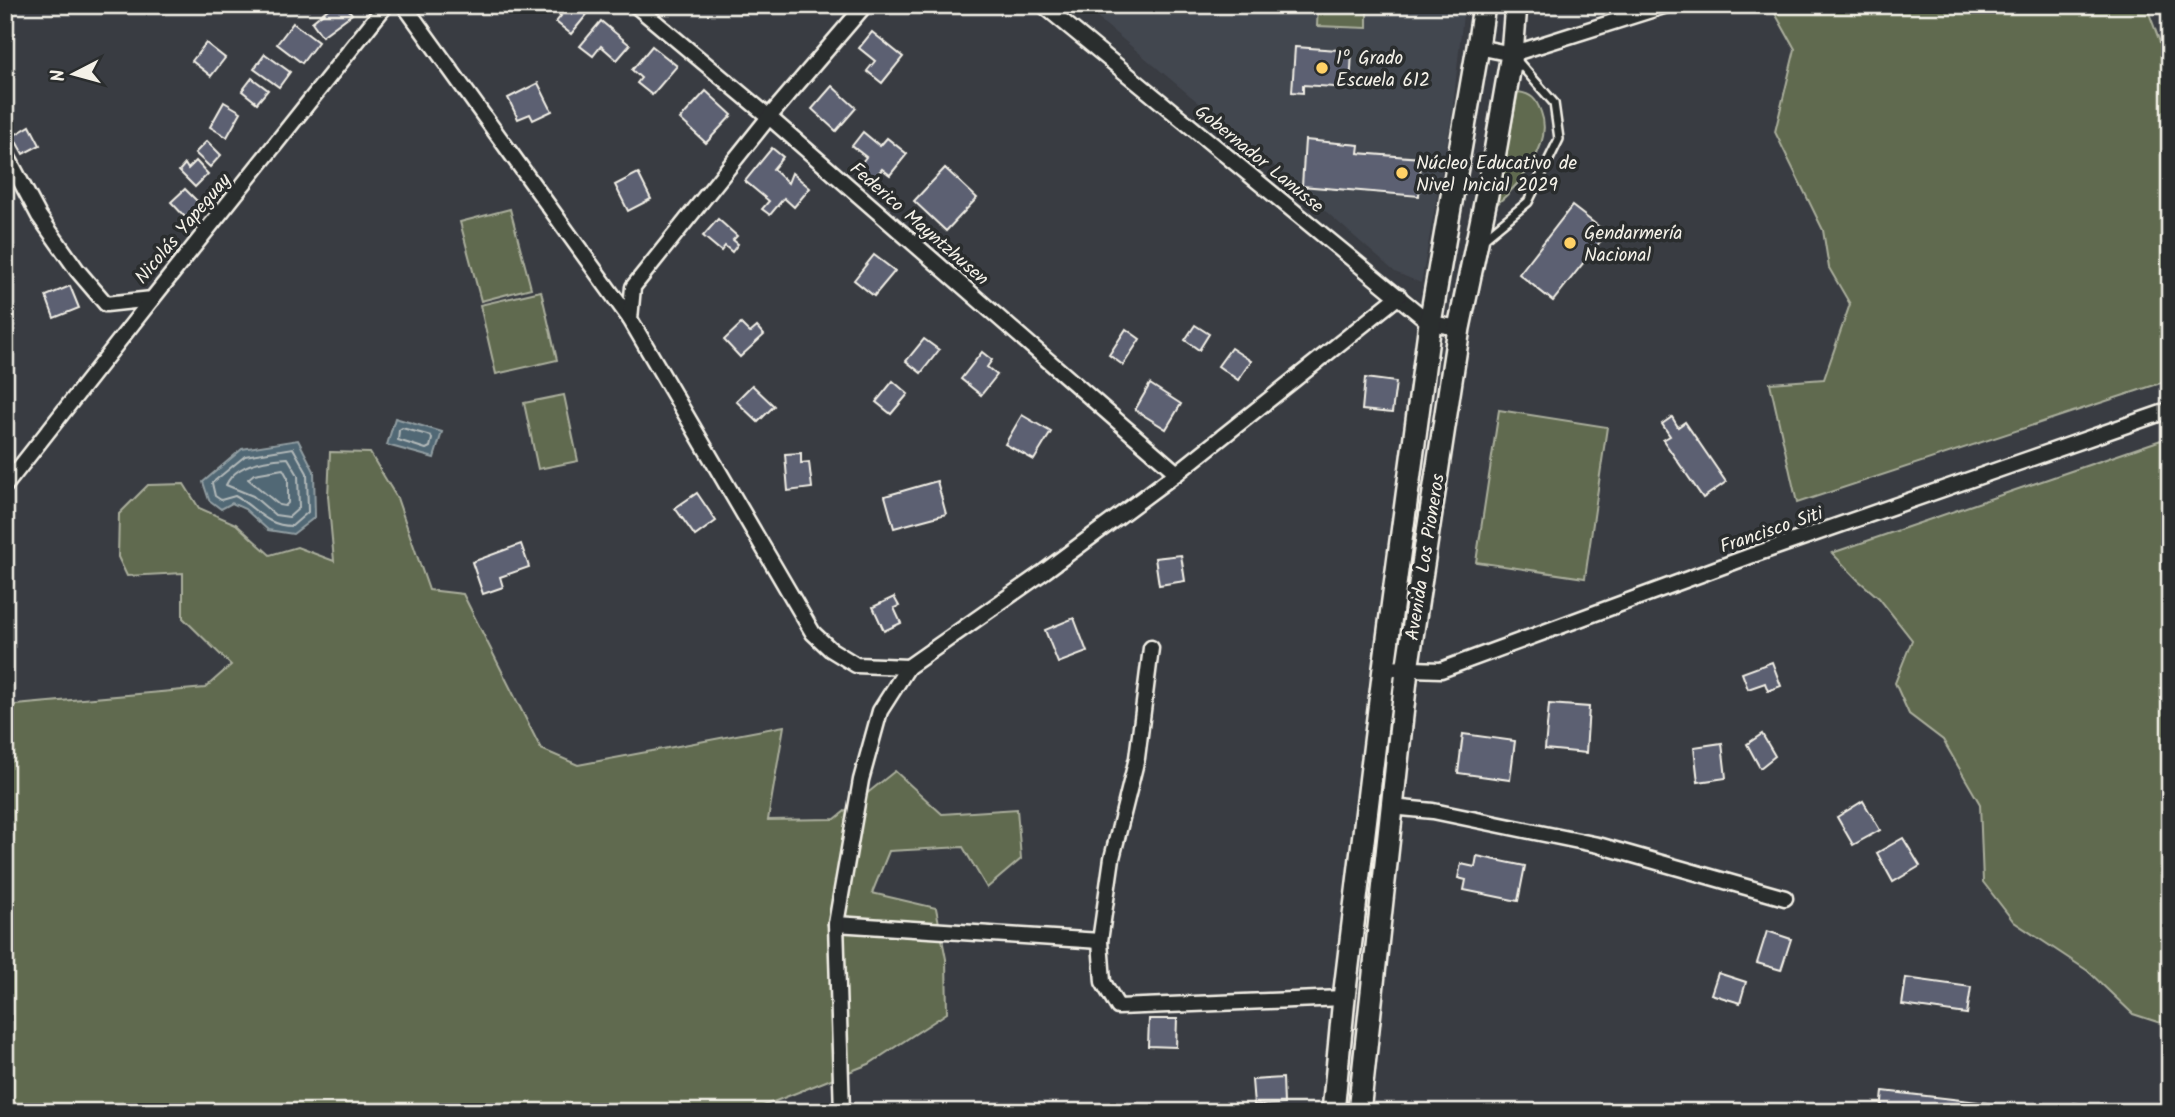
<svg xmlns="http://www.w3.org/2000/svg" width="2175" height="1117" font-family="Kalam,sans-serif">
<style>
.built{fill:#434750}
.green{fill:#616a50;stroke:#aaae9c;stroke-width:2}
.water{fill:#516774;stroke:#929ea2;stroke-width:2}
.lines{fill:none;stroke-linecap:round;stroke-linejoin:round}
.shore{stroke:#b3baba;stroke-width:2}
.building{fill:#5b6072;stroke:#f4f1e8;stroke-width:2}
.service-casing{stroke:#f4f1e8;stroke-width:12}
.minor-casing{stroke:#f4f1e8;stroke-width:19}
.secondary-casing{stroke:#f4f1e8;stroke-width:26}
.service{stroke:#2a2d2e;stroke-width:7}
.minor{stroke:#2a2d2e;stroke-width:14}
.secondary{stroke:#2a2d2e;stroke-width:21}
.poi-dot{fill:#ffd166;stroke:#2a2d2e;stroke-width:2.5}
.labels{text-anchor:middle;stroke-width:7;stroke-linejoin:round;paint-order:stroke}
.poi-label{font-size:19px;fill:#f4f1e8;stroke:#2a2d2e;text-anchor:start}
.street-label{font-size:19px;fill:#f4f1e8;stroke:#2a2d2e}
</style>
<rect width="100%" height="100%" fill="#393c42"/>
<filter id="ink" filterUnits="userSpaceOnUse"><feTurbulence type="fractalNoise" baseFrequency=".0143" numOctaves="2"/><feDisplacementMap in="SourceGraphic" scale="14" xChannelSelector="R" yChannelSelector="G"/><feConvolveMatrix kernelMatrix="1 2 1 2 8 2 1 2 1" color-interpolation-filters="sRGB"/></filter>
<g filter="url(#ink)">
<polygon class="built" points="1082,5 1464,5 1452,115 1421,283 1395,272 1273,165"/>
<g class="green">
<polygon points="1318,5 1367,5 1367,28 1317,26"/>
<polygon points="2146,5 2170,69 2170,380 1797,503 1770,383 1824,379 1850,304 1829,268 1823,230 1775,132 1795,49 1771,6"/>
<path d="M1518,92C1532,94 1536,99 1541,112C1554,145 1519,185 1496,205Z"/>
<polygon points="510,209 531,288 481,301 460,222"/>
<polygon points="541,291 557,360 496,374 480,305"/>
<polygon points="564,395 578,461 538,469 524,403"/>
<polygon points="1499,410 1607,427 1585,578 1476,562"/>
<polygon points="2170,437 2170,1026 2133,1014 2088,971 2014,922 1983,882 1980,804 1943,740 1909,714 1895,683 1912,640 1879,598 1858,580 1832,553"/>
<polygon points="330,452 370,453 397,498 429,590 463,594 541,749 578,765 784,726 768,820 835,819 895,771 942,814 1017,809 1021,859 987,888 963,847 889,851 872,893 936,908 946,959 947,1013 869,1064 748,1112 5,1112 5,706 205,688 231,665 183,618 183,573 127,576 118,557 119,514 148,485 184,484 199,508 236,524 270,555 297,547 334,561 328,496"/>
</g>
<g class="water">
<polygon points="395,418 442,432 434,458 387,445"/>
<polygon points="298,440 314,471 315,517 293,534 268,530 245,509 232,503 221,509 209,500 203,482 242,449"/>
</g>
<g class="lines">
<g class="shore">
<polygon points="402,428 431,436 432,439 430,447 426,449 398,440 399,430"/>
<path d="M293,448L307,473L308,512L292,526C265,526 257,508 235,496L221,500L215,496L212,483L245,456Z"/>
<path d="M288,458L298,475L299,508L289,517L275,515L253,496L226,485C236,463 267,459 288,458Z"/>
<polygon points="283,469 288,478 288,503 285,506 279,505 248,479 254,474"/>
</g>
</g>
<g class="building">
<polygon points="333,5 345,5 352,14 322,36 312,22"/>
<polygon points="555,5 591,5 593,7 571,34 556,22 561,16 552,9"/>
<polygon points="601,21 630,45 617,60 601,46 593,56 580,46"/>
<polygon points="293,23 318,42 302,63 277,44"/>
<polygon points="872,32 903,57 882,83 867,71 875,61 859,48"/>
<polygon points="206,43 225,58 211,76 192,61"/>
<polygon points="652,46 677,66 652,95 637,83 641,78 632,70"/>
<polygon points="1295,47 1352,51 1350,88 1303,85 1303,93 1292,92"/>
<polygon points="265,54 290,72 279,87 254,69"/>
<polygon points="252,78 268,90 257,103 242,91"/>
<polygon points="538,83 552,111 533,120 530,114 518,119 508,98"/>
<polygon points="832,86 856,108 836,131 812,109"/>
<polygon points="706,91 732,115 706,143 680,119"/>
<polygon points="224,102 241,112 227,137 210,127"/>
<polygon points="30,126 40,145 23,154 13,136"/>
<polygon points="863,132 880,146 887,138 907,154 890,175 882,169 873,180 858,167 866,157 852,146"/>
<polygon points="1305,140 1359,145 1358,153 1421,158 1419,196 1302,186"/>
<polygon points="207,141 221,155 210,167 195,153"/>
<polygon points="772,148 783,157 773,169 788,183 792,173 810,188 794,207 784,198 770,215 762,209 769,201 745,181"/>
<polygon points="196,161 208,174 195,187 179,171 185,164 188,169"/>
<polygon points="945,168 977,198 946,231 914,201"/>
<polygon points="638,173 651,199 628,211 615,185"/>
<polygon points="185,189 200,204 186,218 171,202"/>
<polygon points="1572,206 1607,233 1553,301 1519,274"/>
<polygon points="718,219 737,236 733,240 738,244 732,252 725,246 721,251 703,236"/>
<polygon points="874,255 895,271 874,296 854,280"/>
<polygon points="70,286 79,308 54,318 46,296"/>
<polygon points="741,324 750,333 757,327 764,335 740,357 724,340"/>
<polygon points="1195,325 1209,334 1199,350 1185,340"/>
<polygon points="1126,329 1140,339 1123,365 1109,355"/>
<polygon points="924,339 939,350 921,373 906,361"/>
<polygon points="1231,348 1251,361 1238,380 1218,366"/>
<polygon points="982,352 992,360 987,367 997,375 981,395 961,379"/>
<polygon points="1365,378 1396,382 1392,413 1362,410"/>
<polygon points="893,381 908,394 891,414 876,402"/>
<polygon points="1150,384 1181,404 1166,429 1135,410"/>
<polygon points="752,385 774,406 758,422 736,401"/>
<polygon points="1022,415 1051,432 1034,460 1005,444"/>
<polygon points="1672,417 1678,427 1685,422 1726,482 1703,498 1663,440 1670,436 1662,424"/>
<polygon points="801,453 801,463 809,462 812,488 788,491 785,454"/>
<polygon points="937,481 946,514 894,528 885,496"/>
<polygon points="697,493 716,521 695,536 675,508"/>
<polygon points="521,544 529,567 500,577 503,587 483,594 472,562"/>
<polygon points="1181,555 1185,581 1159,585 1155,558"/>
<polygon points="894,597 899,606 894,608 901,623 884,631 873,607"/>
<polygon points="1074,618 1087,652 1058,663 1045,630"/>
<polygon points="1772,662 1781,686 1768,691 1765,683 1748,689 1742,673"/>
<polygon points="1549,704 1589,707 1586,753 1545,749"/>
<polygon points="1463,734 1515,741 1510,780 1458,773"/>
<polygon points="1762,734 1775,756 1760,768 1747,744"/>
<polygon points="1722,743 1726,778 1698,782 1694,747"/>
<polygon points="1863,801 1880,830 1853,845 1837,817"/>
<polygon points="1903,838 1920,866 1893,882 1877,853"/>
<polygon points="1477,856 1525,866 1518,901 1464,890 1466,880 1458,878 1461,864 1475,867"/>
<polygon points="1767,931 1791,939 1781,970 1757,963"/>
<polygon points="1718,973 1746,982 1740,1003 1711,994"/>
<polygon points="1906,978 1971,987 1967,1014 1902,1005"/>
<polygon points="1149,1019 1177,1019 1176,1047 1148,1046"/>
<polygon points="1283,1078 1284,1104 1254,1105 1252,1080"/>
<polygon points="1883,1091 1995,1104 1994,1112 1881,1112"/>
<polygon points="2074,1103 2108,1109 2107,1112 2073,1112"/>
</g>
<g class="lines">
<defs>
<polyline id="service" points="1482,240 1528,202 1559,139 1554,103 1514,57"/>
<g id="minor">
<polyline points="404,5 630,319"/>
<polyline points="635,5 769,117 1177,473"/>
<polyline points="865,5 769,117 633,287 630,319 813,633 830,649 856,665 908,667"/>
<polyline points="1043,5 1430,323 1459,328"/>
<polyline points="2168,5 2170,9"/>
<polyline points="1478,47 1512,54 1667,5"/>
<polyline points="5,152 39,216 77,270 106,304 152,299 386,5"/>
<polyline points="5,486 152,299"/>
<polyline points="1151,648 1137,758 1112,858 1100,941 1103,982 1118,1007 1344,998"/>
<polyline points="1384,668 1441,670 1753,555 2170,410"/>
<polyline points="1391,807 1433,811 1598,845 1785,898"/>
<polyline points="836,924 1100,941"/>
<polyline points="842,1112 836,924 861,780 880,711 908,667 1045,571 1177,473 1399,296"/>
</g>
<g id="secondary">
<polyline points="1333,1112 1344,998 1384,668 1430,323 1478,47 1484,5"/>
<polyline points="1359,1112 1407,670 1459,328 1491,175 1512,54 1516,5"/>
</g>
</defs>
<use href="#service" class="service-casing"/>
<use href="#minor" class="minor-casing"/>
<use href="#secondary" class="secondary-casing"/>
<use href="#service" class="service"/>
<use href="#minor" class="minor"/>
<use href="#secondary" class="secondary"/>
</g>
</g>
<g class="poi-dot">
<circle cx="1322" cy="68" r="7"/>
<circle cx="1402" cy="173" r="7"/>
<circle cx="1570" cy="243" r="7"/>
</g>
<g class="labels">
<g class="poi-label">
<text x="1336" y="64">1º Grado<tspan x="1336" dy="22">Escuela 612</tspan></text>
<text x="1416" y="169">Núcleo Educativo de<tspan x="1416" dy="22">Nivel Inicial 2029</tspan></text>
<text x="1584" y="239">Gendarmería<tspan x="1584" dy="22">Nacional</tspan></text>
</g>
<g class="street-label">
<text transform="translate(1260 158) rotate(39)" y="7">Gobernador Lanusse</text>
<text transform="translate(920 223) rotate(41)" y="7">Federico Mayntzhusen</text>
<text transform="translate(182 228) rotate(-50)" y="7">Nicolás Yapeguay</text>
<text transform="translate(1771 529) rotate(-19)" y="7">Francisco Siti</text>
<text transform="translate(1424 557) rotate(-81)" y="7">Avenida Los Pioneros</text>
</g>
</g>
<rect width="2175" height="1117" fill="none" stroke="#2a2d2e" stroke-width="28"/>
<rect x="14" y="14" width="2147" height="1089" fill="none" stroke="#f4f1e8" stroke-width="2.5" filter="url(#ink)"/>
<g transform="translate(74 74) rotate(264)" stroke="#2a2d2e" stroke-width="5" paint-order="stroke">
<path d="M0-5L12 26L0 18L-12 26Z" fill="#f4f1e8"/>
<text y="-10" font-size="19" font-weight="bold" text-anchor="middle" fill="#f4f1e8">N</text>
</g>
</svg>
